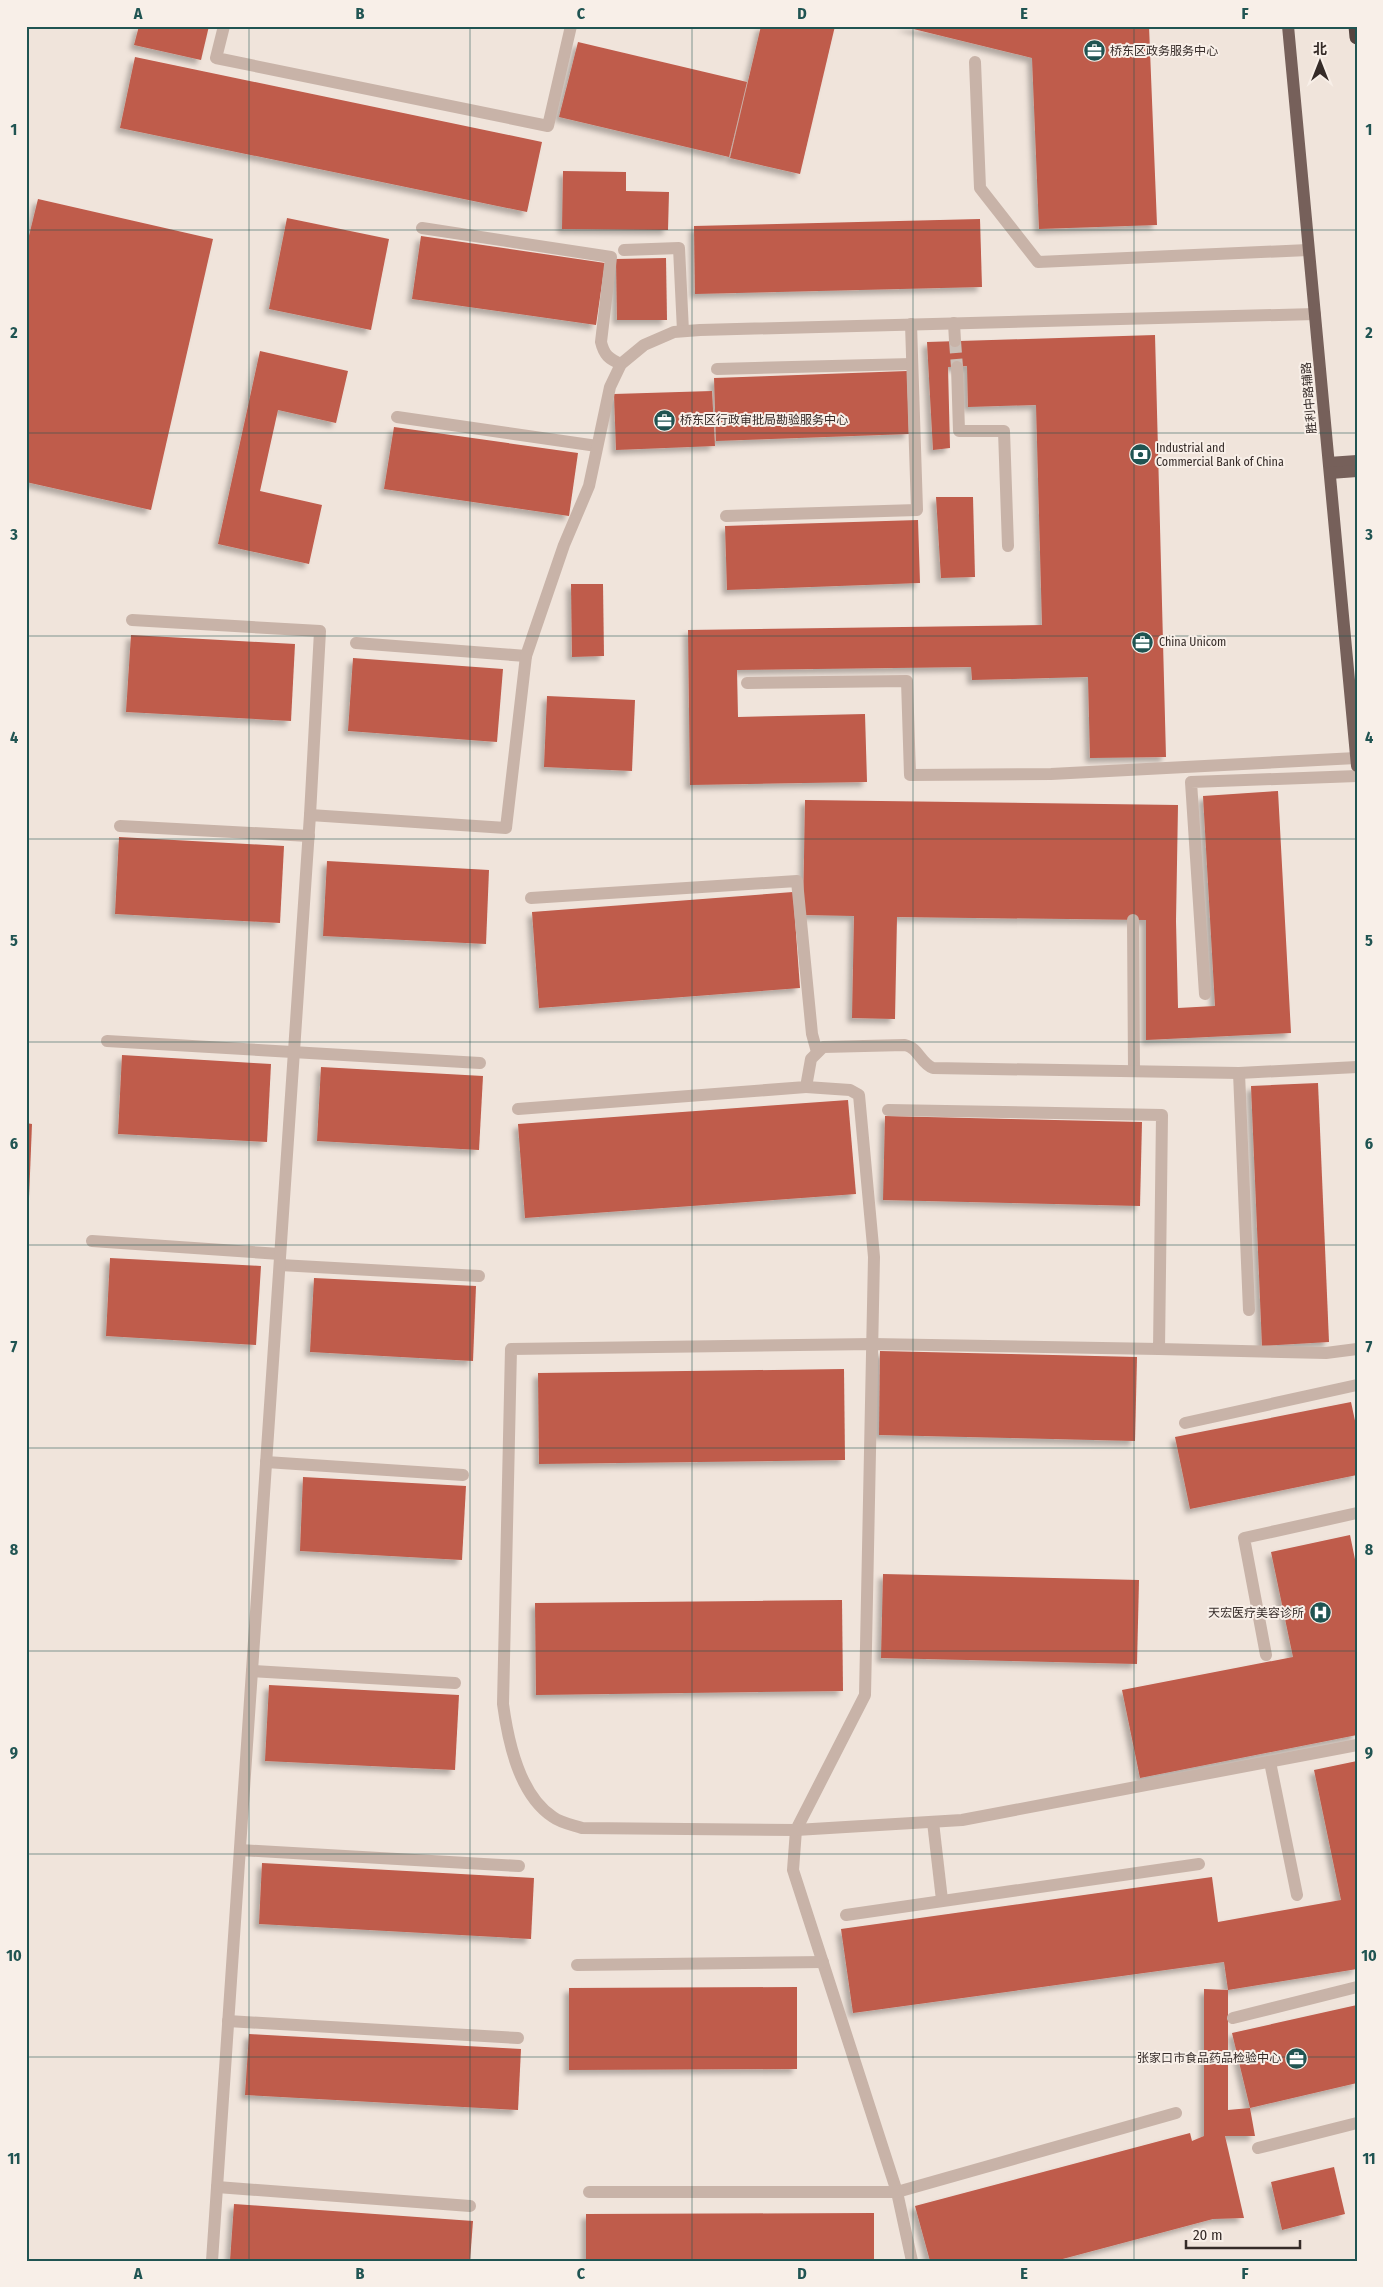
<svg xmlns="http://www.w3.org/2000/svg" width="1383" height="2287" font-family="'Fira Sans Condensed','Noto Sans SC',sans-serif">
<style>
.building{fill:#bf5b4b;filter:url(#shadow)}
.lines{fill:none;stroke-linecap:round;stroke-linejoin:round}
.minor-tunnel{stroke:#cbbfb7;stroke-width:12;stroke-dasharray:12 6;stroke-linecap:butt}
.minor{stroke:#c8b3a8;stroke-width:12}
.major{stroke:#76605a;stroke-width:12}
.highway{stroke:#55443f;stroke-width:15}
.grid{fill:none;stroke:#205452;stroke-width:1;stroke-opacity:0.55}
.labels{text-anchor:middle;stroke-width:4;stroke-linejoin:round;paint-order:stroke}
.poi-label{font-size:12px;fill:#352b28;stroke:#f8efe8;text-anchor:start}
.street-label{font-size:12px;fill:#352b28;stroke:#f8efe8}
.neatline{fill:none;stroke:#205452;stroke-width:2}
.grid-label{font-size:16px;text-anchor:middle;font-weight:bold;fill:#205452}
</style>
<defs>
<filter id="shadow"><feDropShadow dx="-4.5" dy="4.5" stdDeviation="2.5" flood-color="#0004"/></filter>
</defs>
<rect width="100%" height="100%" fill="#f0e4db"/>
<g class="building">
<polygon points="139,26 209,26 201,60 134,45"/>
<polygon points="761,26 835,26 800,174 730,158"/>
<polygon points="901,26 1149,26 1157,225 1039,229 1032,58"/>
<polygon points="578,42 747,82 729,157 559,117"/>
<polygon points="135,57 542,142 527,212 120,128"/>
<polygon points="563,171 626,172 626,191 669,192 668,230 562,229"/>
<polygon points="38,199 213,239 151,510 26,482 26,248"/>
<polygon points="287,218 389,239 371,330 269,309"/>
<polygon points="980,219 982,287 695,294 694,226"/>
<polygon points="421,236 605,263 596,325 412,299"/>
<polygon points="666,258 667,320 617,320 616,259"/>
<polygon points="1155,335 1166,757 1090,758 1088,677 972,680 971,667 737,670 738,717 865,714 867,782 690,785 688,630 1042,625 1036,405 968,407 967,366 948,367 950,448 933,450 927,342"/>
<polygon points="260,351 348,371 336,423 278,410 260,491 322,505 309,564 218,544"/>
<polygon points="907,371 909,434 716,441 714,378"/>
<polygon points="712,391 715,446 616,450 614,394"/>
<polygon points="394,427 578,453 569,516 384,489"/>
<polygon points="936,497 973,497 975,577 941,578"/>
<polygon points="918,520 920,583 727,590 725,526"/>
<polygon points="571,584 603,584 604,656 572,657"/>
<polygon points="131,635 295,644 291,721 126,712"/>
<polygon points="353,658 503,669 497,742 348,731"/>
<polygon points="547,696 635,700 632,771 544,767"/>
<polygon points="1278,791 1291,1033 1146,1040 1146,920 897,917 895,1019 852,1018 854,916 803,915 805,800 1178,805 1176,921 1178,1008 1215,1006 1203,796"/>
<polygon points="119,837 284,846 280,923 115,914"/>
<polygon points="327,861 489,870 486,944 323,936"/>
<polygon points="793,892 800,988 539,1008 532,912"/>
<polygon points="122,1055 271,1064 267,1142 118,1134"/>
<polygon points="321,1067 483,1076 479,1150 317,1141"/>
<polygon points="1318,1083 1329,1342 1262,1346 1251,1086"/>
<polygon points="848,1100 856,1194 525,1218 518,1124"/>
<polygon points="885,1116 1142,1122 1140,1206 883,1200"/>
<polygon points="26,1123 32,1124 28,1223 26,1223"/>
<polygon points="110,1258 261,1266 256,1345 106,1336"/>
<polygon points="314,1278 476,1286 473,1361 310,1352"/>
<polygon points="880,1351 1137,1357 1135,1441 879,1435"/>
<polygon points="844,1369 845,1460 539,1464 538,1373"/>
<polygon points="1351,1402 1357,1430 1357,1475 1190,1509 1175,1437"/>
<polygon points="303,1477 466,1486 462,1560 300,1551"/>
<polygon points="1350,1535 1357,1569 1357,1735 1140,1778 1122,1690 1293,1657 1271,1552"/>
<polygon points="883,1574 1139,1580 1137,1664 881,1658"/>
<polygon points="842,1600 843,1691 536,1695 535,1603"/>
<polygon points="269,1685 459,1695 455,1770 265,1761"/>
<polygon points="1357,1761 1357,1969 1228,1990 1228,2110 1250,2108 1232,2033 1357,2005 1357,2083 1250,2108 1255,2136 1225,2136 1244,2218 1213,2219 1055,2261 930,2261 915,2206 1190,2133 1192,2141 1204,2136 1204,1989 1228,1990 1224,1962 853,2013 841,1929 1212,1877 1218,1922 1341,1900 1314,1770"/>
<polygon points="262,1863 534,1878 531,1939 259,1924"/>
<polygon points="797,1987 797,2069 569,2070 569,1988"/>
<polygon points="249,2034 521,2049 518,2110 245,2095"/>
<polygon points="1334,2167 1345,2214 1282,2230 1271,2182"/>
<polygon points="234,2204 473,2221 470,2261 230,2261"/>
<polygon points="874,2213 874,2261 586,2261 586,2214"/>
</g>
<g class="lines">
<polyline class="minor-tunnel" points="955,341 957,367"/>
<g class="minor">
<polyline points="224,26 216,58 548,126 571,26"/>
<polyline points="975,62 980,188 1038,262 1308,250"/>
<path d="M422,228L611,257L601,342C604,355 609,359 621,364"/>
<polyline points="624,250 679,248 683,331"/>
<polyline points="954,323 955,341"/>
<polyline points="957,367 959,431 1004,431 1008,546"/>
<polyline points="717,369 912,364"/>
<polyline points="397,417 597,446"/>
<polyline points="726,516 917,510 911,324"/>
<polyline points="132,620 320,631 310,815"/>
<polyline points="356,643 526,656"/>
<polyline points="747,683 907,681 910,775 1051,774 1356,758"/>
<polyline points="120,826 309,836"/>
<polyline points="531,898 797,881 812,1034 817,1052"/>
<polyline points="1133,920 1134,1070"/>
<polyline points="1205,994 1191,782 1357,776"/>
<polyline points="107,1041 480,1063"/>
<polyline points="1239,1073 1249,1310"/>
<polyline points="806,1087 850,1090 859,1095 874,1257 865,1695 796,1830 793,1870 897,2192 912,2261"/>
<path d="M518,1109L806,1087L811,1059L823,1047L905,1045C919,1048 920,1063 933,1068L1239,1073L1357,1067"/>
<path d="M888,1110L1162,1115L1159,1349L872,1344L511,1349L503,1704C508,1741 519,1795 553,1817C561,1823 573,1825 582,1828L796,1830L962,1820L1357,1745"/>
<polyline points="92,1241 280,1254"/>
<polyline points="280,1265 479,1276"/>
<polyline points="1159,1349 1326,1353 1357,1349"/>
<polyline points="1185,1423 1357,1385"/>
<polyline points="266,1462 463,1475"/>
<polyline points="1266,1655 1244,1538 1357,1513"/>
<polyline points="252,1671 455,1683"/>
<polyline points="1270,1762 1297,1895"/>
<polyline points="933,1822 942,1900"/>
<polyline points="240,1850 519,1866"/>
<polyline points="846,1915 1199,1864"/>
<polyline points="577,1965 823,1962"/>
<polyline points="1233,2018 1357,1987"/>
<polyline points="228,2021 518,2038"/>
<polyline points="1258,2148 1357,2123"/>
<polyline points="217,2187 470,2206"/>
<polyline points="589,2192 897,2192 1176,2113"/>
<polyline points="212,2261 310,815 506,828 526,656 564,545 589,486 610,387 621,364 644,345 674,332 700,330 1315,314"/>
</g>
<g class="major">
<polyline points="1288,26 1357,766"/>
<polyline points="1329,463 1357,461"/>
<polyline points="1330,473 1357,471"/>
</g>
<polyline class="highway" points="1356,26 1357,37"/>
</g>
<path class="grid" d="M249,26V2261M470,26V2261M692,26V2261M913,26V2261M1134,26V2261M26,230H1357M26,433H1357M26,636H1357M26,839H1357M26,1042H1357M26,1245H1357M26,1448H1357M26,1651H1357M26,1854H1357M26,2057H1357"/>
<defs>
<symbol id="office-disc" viewBox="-11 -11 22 22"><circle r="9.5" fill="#205452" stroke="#f8efe8"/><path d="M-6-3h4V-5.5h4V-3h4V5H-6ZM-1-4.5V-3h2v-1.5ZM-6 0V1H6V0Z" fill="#fff"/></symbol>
<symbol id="bank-disc" viewBox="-11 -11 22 22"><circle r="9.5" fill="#205452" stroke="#f8efe8"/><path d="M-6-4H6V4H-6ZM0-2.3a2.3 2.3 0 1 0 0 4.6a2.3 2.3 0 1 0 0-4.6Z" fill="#fff"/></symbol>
<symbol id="hospital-disc" viewBox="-11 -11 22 22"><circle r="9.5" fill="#205452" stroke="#f8efe8"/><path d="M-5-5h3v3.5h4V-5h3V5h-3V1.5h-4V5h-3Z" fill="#fff"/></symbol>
</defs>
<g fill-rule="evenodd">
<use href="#office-disc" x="1082" y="38" width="25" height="25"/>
<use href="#office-disc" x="652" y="408" width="25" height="25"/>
<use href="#bank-disc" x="1128" y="442" width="25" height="25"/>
<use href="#office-disc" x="1130" y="630" width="25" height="25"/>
<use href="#hospital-disc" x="1308" y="1600" width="25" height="25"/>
<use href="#office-disc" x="1284" y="2046" width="25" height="25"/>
</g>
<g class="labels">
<g class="poi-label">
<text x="1110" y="55">桥东区政务服务中心</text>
<text x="680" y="424">桥东区行政审批局勘验服务中心</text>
<text x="1156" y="452">Industrial and<tspan x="1156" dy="14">Commercial Bank of China</tspan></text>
<text x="1159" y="646">China Unicom</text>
<text x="1304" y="1617" text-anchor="end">天宏医疗美容诊所</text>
<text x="1281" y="2062" text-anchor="end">张家口市食品药品检验中心</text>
</g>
<g class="street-label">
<text transform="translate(1309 398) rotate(-95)" y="4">胜利中路辅路</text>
</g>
</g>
<rect width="1383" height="2287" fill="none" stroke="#f8efe8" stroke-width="55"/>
<g transform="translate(1320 62)" stroke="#f8efe8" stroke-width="4" paint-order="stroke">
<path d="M0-4L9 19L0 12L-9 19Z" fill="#352b28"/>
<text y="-8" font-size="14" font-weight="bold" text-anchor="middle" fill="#352b28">北</text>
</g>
<path d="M1186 2240v8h114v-8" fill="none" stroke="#352b28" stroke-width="2.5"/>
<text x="1193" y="2240" font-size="15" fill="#352b28" stroke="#f8efe8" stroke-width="4" paint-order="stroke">20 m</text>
<rect x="28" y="28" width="1328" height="2232" class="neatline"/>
<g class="grid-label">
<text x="138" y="19">A</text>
<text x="360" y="19">B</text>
<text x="581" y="19">C</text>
<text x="802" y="19">D</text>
<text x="1024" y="19">E</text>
<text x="1245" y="19">F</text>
<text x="14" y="135">1</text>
<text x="1369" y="135">1</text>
<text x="14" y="338">2</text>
<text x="1369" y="338">2</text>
<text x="14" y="540">3</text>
<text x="1369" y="540">3</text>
<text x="14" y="743">4</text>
<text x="1369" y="743">4</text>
<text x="14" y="946">5</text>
<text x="1369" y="946">5</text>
<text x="14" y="1149">6</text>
<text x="1369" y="1149">6</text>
<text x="14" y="1352">7</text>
<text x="1369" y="1352">7</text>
<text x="14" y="1555">8</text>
<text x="1369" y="1555">8</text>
<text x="14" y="1758">9</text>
<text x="1369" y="1758">9</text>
<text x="14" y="1961">10</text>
<text x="1369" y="1961">10</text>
<text x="14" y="2164">11</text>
<text x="1369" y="2164">11</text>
<text x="138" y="2279">A</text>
<text x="360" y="2279">B</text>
<text x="581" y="2279">C</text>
<text x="802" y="2279">D</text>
<text x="1024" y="2279">E</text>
<text x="1245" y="2279">F</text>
</g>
</svg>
